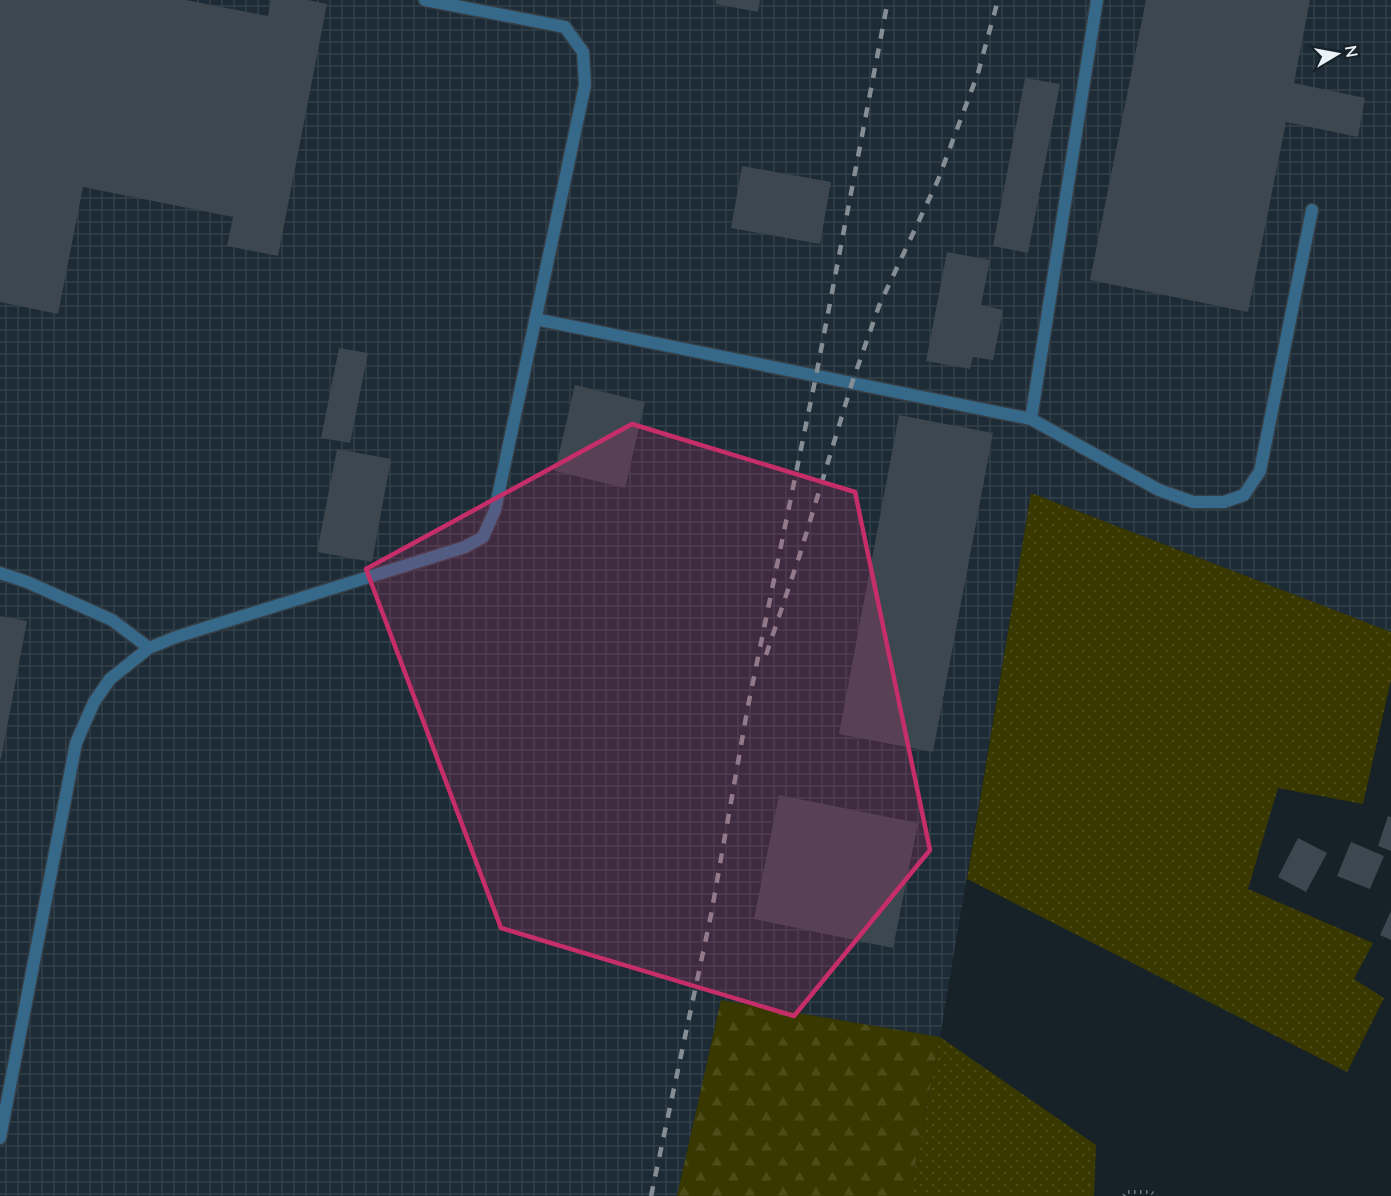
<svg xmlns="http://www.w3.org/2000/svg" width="1391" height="1196" font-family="'Nunito Sans',sans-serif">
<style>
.industrial{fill:url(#industrial-grid)}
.grass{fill:url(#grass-dots)}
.forest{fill:url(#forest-firs)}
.building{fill:#3c474f}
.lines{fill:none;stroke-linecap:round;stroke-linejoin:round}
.service-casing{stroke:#353e45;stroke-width:15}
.path{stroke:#6b747a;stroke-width:4;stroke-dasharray:1.5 4.5;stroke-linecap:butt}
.service{stroke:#36688a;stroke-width:12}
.rail{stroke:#858e94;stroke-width:4.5;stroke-dasharray:10 10;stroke-linecap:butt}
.marked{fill:#c62e6a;fill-opacity:0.2;stroke:#c62e6a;stroke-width:4.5;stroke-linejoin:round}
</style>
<defs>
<pattern id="industrial-grid" width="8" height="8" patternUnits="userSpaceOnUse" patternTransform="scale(1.5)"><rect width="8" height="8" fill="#1c2b36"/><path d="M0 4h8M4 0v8" fill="none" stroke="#32404a"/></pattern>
<pattern id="grass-dots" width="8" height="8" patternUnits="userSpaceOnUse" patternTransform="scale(1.5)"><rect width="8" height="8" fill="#393800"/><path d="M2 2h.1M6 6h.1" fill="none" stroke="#4c4c19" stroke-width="1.8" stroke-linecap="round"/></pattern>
<pattern id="forest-firs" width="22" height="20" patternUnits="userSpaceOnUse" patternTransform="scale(1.5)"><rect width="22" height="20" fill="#393800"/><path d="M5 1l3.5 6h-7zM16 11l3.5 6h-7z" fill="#4c4c19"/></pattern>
</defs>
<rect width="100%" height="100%" fill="#172128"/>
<polygon class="industrial" points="0,0 1391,0 1391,632 1031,493 940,1037 721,1000 677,1196 0,1196"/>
<g class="grass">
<polygon points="1031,493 1391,632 1391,680 1363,804 1278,788 1248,889 1373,943 1354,979 1384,998 1347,1072 967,879"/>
<polygon points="940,1037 1096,1145 1094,1196 909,1196"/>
</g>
<polygon class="forest" points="721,1000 940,1037 909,1196 677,1196"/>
<g class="building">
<polygon points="0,0 186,0 268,16 271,0 308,0 327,4 278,256 227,246 233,217 83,187 58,314 0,302"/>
<polygon points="716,0 760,0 758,12 716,4"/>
<polygon points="1146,0 1310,0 1294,83 1365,98 1358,137 1286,122 1248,312 1090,280"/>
<polygon points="1025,78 1060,84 1028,253 993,246"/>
<polygon points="742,166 831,182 820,244 731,228"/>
<polygon points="947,252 990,260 981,305 1003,310 993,360 973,357 970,369 926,361"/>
<polygon points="339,348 368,353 350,443 321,438"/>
<polygon points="575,385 645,402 625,488 555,471"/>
<polygon points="899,415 993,433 933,752 839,734"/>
<polygon points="337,449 391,459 372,562 317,552"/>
<polygon points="0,616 27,621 1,759 0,759"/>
<polygon points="779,795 918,823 893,948 754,919"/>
<polygon points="1388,816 1391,817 1391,851 1378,846"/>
<polygon points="1298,838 1327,853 1306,892 1278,877"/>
<polygon points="1351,842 1384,856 1370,889 1337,876"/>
<polygon points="1391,911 1391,940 1380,935"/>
</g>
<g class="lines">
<defs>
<g id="service">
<polyline points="535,319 1031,419 1097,0"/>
<polyline points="1031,419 1159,490 1193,502 1224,502 1244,495 1260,471 1312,210"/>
<polyline points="0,573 27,582 112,620 149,648"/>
<polyline points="0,1138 76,743 94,702 110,679 149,648 176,637 465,547 483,537 495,510 585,85 583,52 565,27 425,0"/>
</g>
</defs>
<use href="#service" class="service-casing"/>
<polyline class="path" points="1124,1196 1127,1192 1151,1192 1157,1196"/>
<use href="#service" class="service"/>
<g class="rail">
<polyline points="766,655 800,554 852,383 879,306 938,180 978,73 998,0"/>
<polyline points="651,1196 711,915 748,706 816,376 888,0"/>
</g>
</g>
<path class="marked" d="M632,424L855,492L930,850L794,1016L501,928L366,569Z"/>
<g transform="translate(1337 54) rotate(80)" stroke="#172128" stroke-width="4.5" paint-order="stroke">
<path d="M0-4.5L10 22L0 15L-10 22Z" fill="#eaf1f6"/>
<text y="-9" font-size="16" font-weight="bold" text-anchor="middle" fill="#eaf1f6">N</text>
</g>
</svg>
